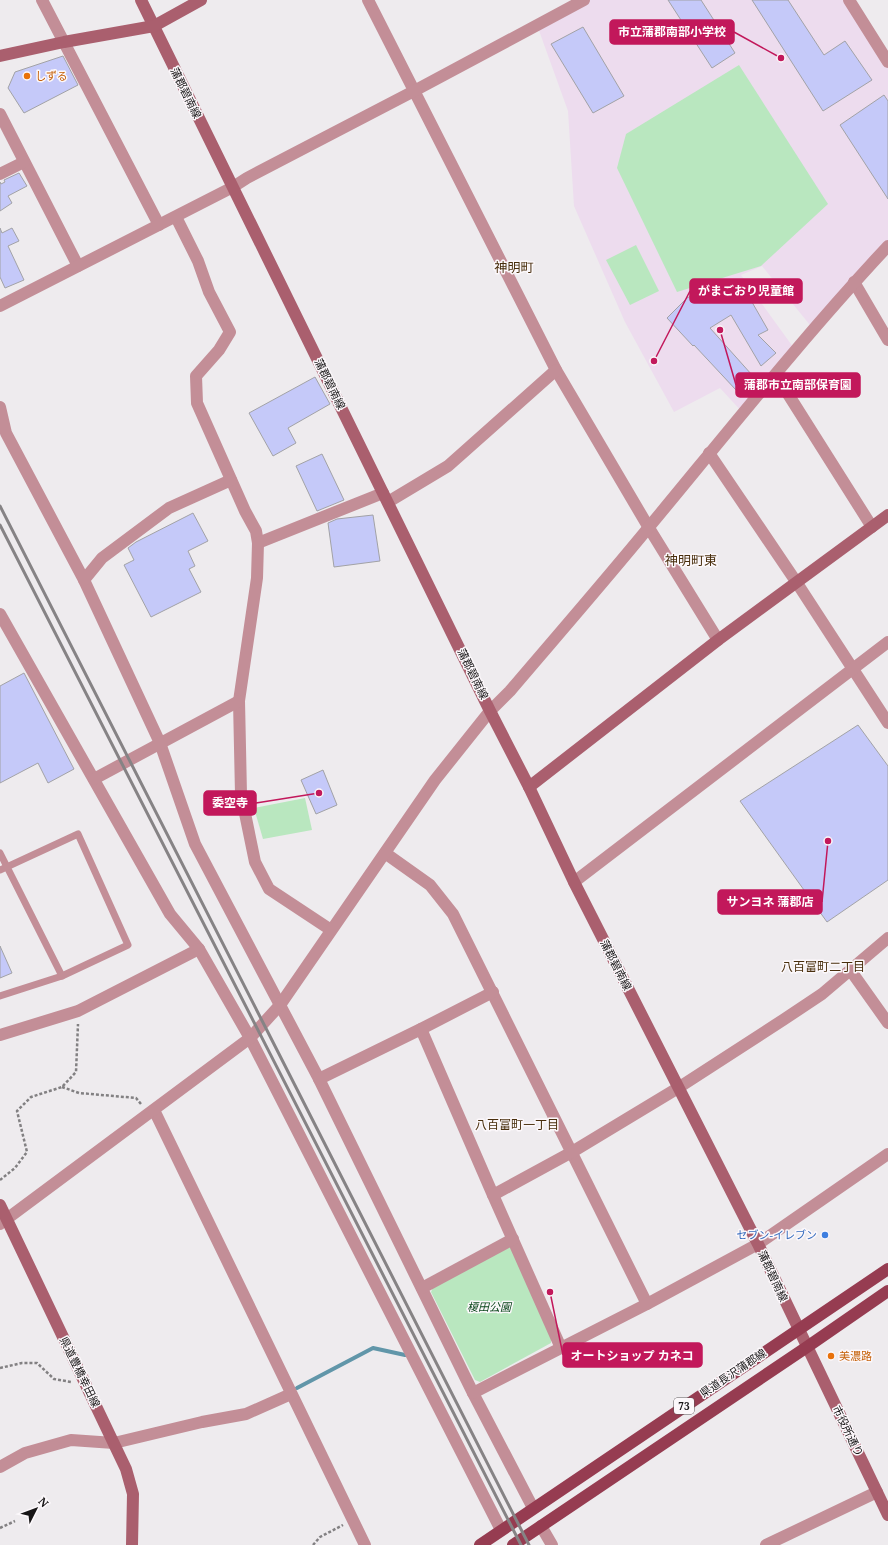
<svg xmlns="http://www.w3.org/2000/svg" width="888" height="1545" font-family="'Noto Serif','Noto Sans JP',serif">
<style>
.education{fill:#eddcee}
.green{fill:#b9e7bf}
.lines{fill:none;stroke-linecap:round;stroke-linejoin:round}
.stream{stroke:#6196a9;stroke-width:4}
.building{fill:#c5c9f9;stroke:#a2a2a6}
.path{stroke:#828082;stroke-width:2.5;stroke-dasharray:3 2;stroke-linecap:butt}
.lane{stroke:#c38e97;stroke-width:7}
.street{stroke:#c38e97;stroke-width:12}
.secondary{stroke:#aa5f6e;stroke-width:12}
.primary{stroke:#963c51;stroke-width:12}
.rail{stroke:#868385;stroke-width:3}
.food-dot{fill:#e8710a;stroke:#fcf8fb;stroke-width:1.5}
.shop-dot{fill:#3f7fe0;stroke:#fcf8fb;stroke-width:1.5}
.labels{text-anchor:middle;stroke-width:3;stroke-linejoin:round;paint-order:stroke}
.shield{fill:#fcf8fb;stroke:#5c595b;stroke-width:1}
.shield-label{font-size:10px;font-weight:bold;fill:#171516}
.food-label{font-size:11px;fill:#c56008;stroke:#fcf8fb;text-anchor:start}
.street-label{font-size:11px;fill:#171516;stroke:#fcf8fb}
.shop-label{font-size:11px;fill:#366cbe;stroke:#fcf8fb;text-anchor:end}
.park-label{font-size:11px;font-style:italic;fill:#0b471c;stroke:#fcf8fb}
.neighbourhood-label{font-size:12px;fill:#482e0c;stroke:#fcf8fb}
.quarter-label{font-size:13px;fill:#482e0c;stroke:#fcf8fb}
.leader{fill:none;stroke:#c2185b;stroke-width:1.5}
.callout-dot{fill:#c2185b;stroke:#fcf8fb;stroke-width:1.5}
.callout{fill:#c2185b;stroke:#c2185b;stroke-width:1.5}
.callout-label{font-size:12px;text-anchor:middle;font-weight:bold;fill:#fff}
</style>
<rect width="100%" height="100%" fill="#eeebee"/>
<polygon class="education" points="585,0 849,0 888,62 888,248 814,330 762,266 741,275 796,351 743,413 720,388 674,412 625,322 574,206 568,111 537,25"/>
<g class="green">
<polygon points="739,65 828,204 761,266 677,292 617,168 626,134"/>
<polygon points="636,245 659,291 630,305 606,260"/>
<polygon points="305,798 312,830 263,839 254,808"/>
<polygon points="506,1245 511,1247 551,1338 551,1343 480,1382 475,1380 431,1292 434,1285"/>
</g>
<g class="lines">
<polyline class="stream" points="297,1388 373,1348 405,1355"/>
</g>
<g class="building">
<polygon points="668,0 701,0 735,53 712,68"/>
<polygon points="752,0 788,0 824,55 845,41 872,80 823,111"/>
<polygon points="583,27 624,96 593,113 551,44"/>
<polygon points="63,56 78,85 24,113 8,88 15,72"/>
<polygon points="884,95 888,101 888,199 840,125"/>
<polygon points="19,173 27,186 8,196 12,203 0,211 0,182 1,184 5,182 4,180"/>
<polygon points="0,228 2,233 12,228 19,241 8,246 24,280 5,288 0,277"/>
<polygon points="741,283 768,330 758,335 776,353 761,366 731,315 710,328 752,375 736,390 694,345 693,346 667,318 687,298 708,287 714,298"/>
<polygon points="315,377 330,404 288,428 296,443 273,456 249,413"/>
<polygon points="322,454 344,500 317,511 296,466"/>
<polygon points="193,513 208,541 188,551 195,566 189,569 201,592 151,617 124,565 134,560 128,548 136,542"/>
<polygon points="373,515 380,561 334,567 328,523 337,519"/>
<polygon points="24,673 74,769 48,783 38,763 0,783 0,686"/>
<polygon points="858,725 888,766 888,880 827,922 740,801"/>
<polygon points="323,770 337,805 316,814 301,780"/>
<polygon points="0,946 12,973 0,978"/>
</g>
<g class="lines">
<g class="path">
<polyline points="62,1087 79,1093 136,1098 141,1104"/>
<polyline points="0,1180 15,1168 27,1152 17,1111 31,1097 62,1087 76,1072 78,1024"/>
<polyline points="0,1368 22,1363 37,1363 54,1379 71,1382"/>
<polyline points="0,1528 15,1521"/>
<polyline points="313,1545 320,1537 343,1525"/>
</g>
<g class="lane">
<polyline points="0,853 62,976 0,996"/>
<polyline points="0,870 78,834 128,945 62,976"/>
</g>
<g class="street">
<polyline points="42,0 159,225"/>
<polyline points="368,0 556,370 649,528 718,640"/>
<polyline points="849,0 888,62"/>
<polyline points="0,114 78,266"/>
<polyline points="0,174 24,162"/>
<polyline points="176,217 198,261 209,292 230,332 219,350 196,376 197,403 245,511 256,531 258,543 257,578 239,701 241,794 255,862 269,889 331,930"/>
<polyline points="854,282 888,340"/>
<polyline points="0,306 233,187 247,178 414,91 584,0"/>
<polyline points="776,375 872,527"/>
<polyline points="0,407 6,433 84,580 160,743 195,844 319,1079 473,1393 533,1508"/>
<polyline points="709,453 797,583 888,723"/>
<polyline points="388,502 448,466 556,370"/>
<polyline points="258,543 383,493"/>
<polyline points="84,580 102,558 169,508 231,480"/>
<polyline points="0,614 170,914 199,949 250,1038 501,1530"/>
<polyline points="94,779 239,701"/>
<polyline points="385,853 430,885 453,914 647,1304"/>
<polyline points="574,882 888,642"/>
<polyline points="851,971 888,1023"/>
<polyline points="421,1029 493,1195 561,1348"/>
<polyline points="0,1035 78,1011 199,949"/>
<polyline points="319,1079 421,1029 493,992"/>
<polyline points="154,1110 365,1545"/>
<polyline points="493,1195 572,1152 678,1088 783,1020 822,994 888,938"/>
<path d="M0,1224L250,1038L280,1005L435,780L490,711L510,691C556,637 603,583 649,527C727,433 804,336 888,246"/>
<polyline points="422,1288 513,1239"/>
<polyline points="473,1393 647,1304 758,1244 888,1154"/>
<polyline points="0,1467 25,1453 71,1440 114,1443 202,1422 246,1414 291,1394"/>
<polyline points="541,1526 552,1545"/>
<polyline points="766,1545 877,1492"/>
</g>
<g class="secondary">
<polyline points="141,0 490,711 529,787 574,882 758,1244 888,1515"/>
<polyline points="0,56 64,42 154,26 201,0"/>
<polyline points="529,787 718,640 888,515"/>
<polyline points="0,1205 126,1469 133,1494 132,1545"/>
</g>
<g class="primary">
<polyline points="480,1545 888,1269"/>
<polyline points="513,1545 807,1347 888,1291"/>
</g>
<g class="rail">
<path d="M0,506C177,852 352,1199 529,1545"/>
<polyline points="0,525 521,1545"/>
</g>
</g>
<g class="food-dot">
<circle cx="27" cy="76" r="4"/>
<circle cx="831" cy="1356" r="4"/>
</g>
<circle class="shop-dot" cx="825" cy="1235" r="4"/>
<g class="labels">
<rect class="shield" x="674" y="1398" width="20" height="16" rx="3"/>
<g class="shield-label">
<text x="684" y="1410">73</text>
</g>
<g class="food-label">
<text x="35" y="80">しずる</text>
<text x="839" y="1360">美濃路</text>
</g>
<g class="street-label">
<text transform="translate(186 93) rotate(64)" y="4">蒲郡碧南線</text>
<text transform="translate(330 384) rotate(64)" y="4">蒲郡碧南線</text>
<text transform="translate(473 674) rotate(64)" y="4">蒲郡碧南線</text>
<text transform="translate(616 965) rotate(63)" y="4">蒲郡碧南線</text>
<text transform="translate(773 1276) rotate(65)" y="4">蒲郡碧南線</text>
<text transform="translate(80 1372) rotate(64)" y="4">県道豊橋幸田線</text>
<text transform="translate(733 1373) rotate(-34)" y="4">県道長沢蒲郡線</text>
<text transform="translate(848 1431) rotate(64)" y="4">市役所通り</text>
</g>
<g class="shop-label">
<text x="817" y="1239">セブン-イレブン</text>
</g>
<g class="park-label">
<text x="489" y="1311">榎田公園</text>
</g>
<g class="neighbourhood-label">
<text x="823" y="971">八百富町二丁目</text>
<text x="517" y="1129">八百富町一丁目</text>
</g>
<g class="quarter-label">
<text x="514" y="272">神明町</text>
<text x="691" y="565">神明町東</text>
</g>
</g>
<path class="leader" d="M781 58L734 32M654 361L690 291M720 330L736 385M319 793L256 803M828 841L822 902M550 1292L563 1355"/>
<g class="callout-dot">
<circle cx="781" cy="58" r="4"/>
<circle cx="654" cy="361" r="4"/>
<circle cx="720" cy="330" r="4"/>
<circle cx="319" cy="793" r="4"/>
<circle cx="828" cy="841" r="4"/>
<circle cx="550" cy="1292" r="4"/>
</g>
<g class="callout">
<rect x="610" y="20" width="124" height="24" rx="4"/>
<rect x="690" y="279" width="112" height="24" rx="4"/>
<rect x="736" y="373" width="124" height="24" rx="4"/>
<rect x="204" y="791" width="52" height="24" rx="4"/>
<rect x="718" y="890" width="104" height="24" rx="4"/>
<rect x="563" y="1343" width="139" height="24" rx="4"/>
</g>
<g class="callout-label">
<text x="672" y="36">市立蒲郡南部小学校</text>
<text x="746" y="295">がまごおり児童館</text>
<text x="798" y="389">蒲郡市立南部保育園</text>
<text x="230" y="807">委空寺</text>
<text x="770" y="906">サンヨネ 蒲郡店</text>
<text x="632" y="1360">オートショップ カネコ</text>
</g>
<g transform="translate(36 1509) rotate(48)" stroke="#fcf8fb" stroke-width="3" paint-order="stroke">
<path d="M0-3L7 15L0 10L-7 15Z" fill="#171516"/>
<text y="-6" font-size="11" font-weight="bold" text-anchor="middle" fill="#171516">N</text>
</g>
</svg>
